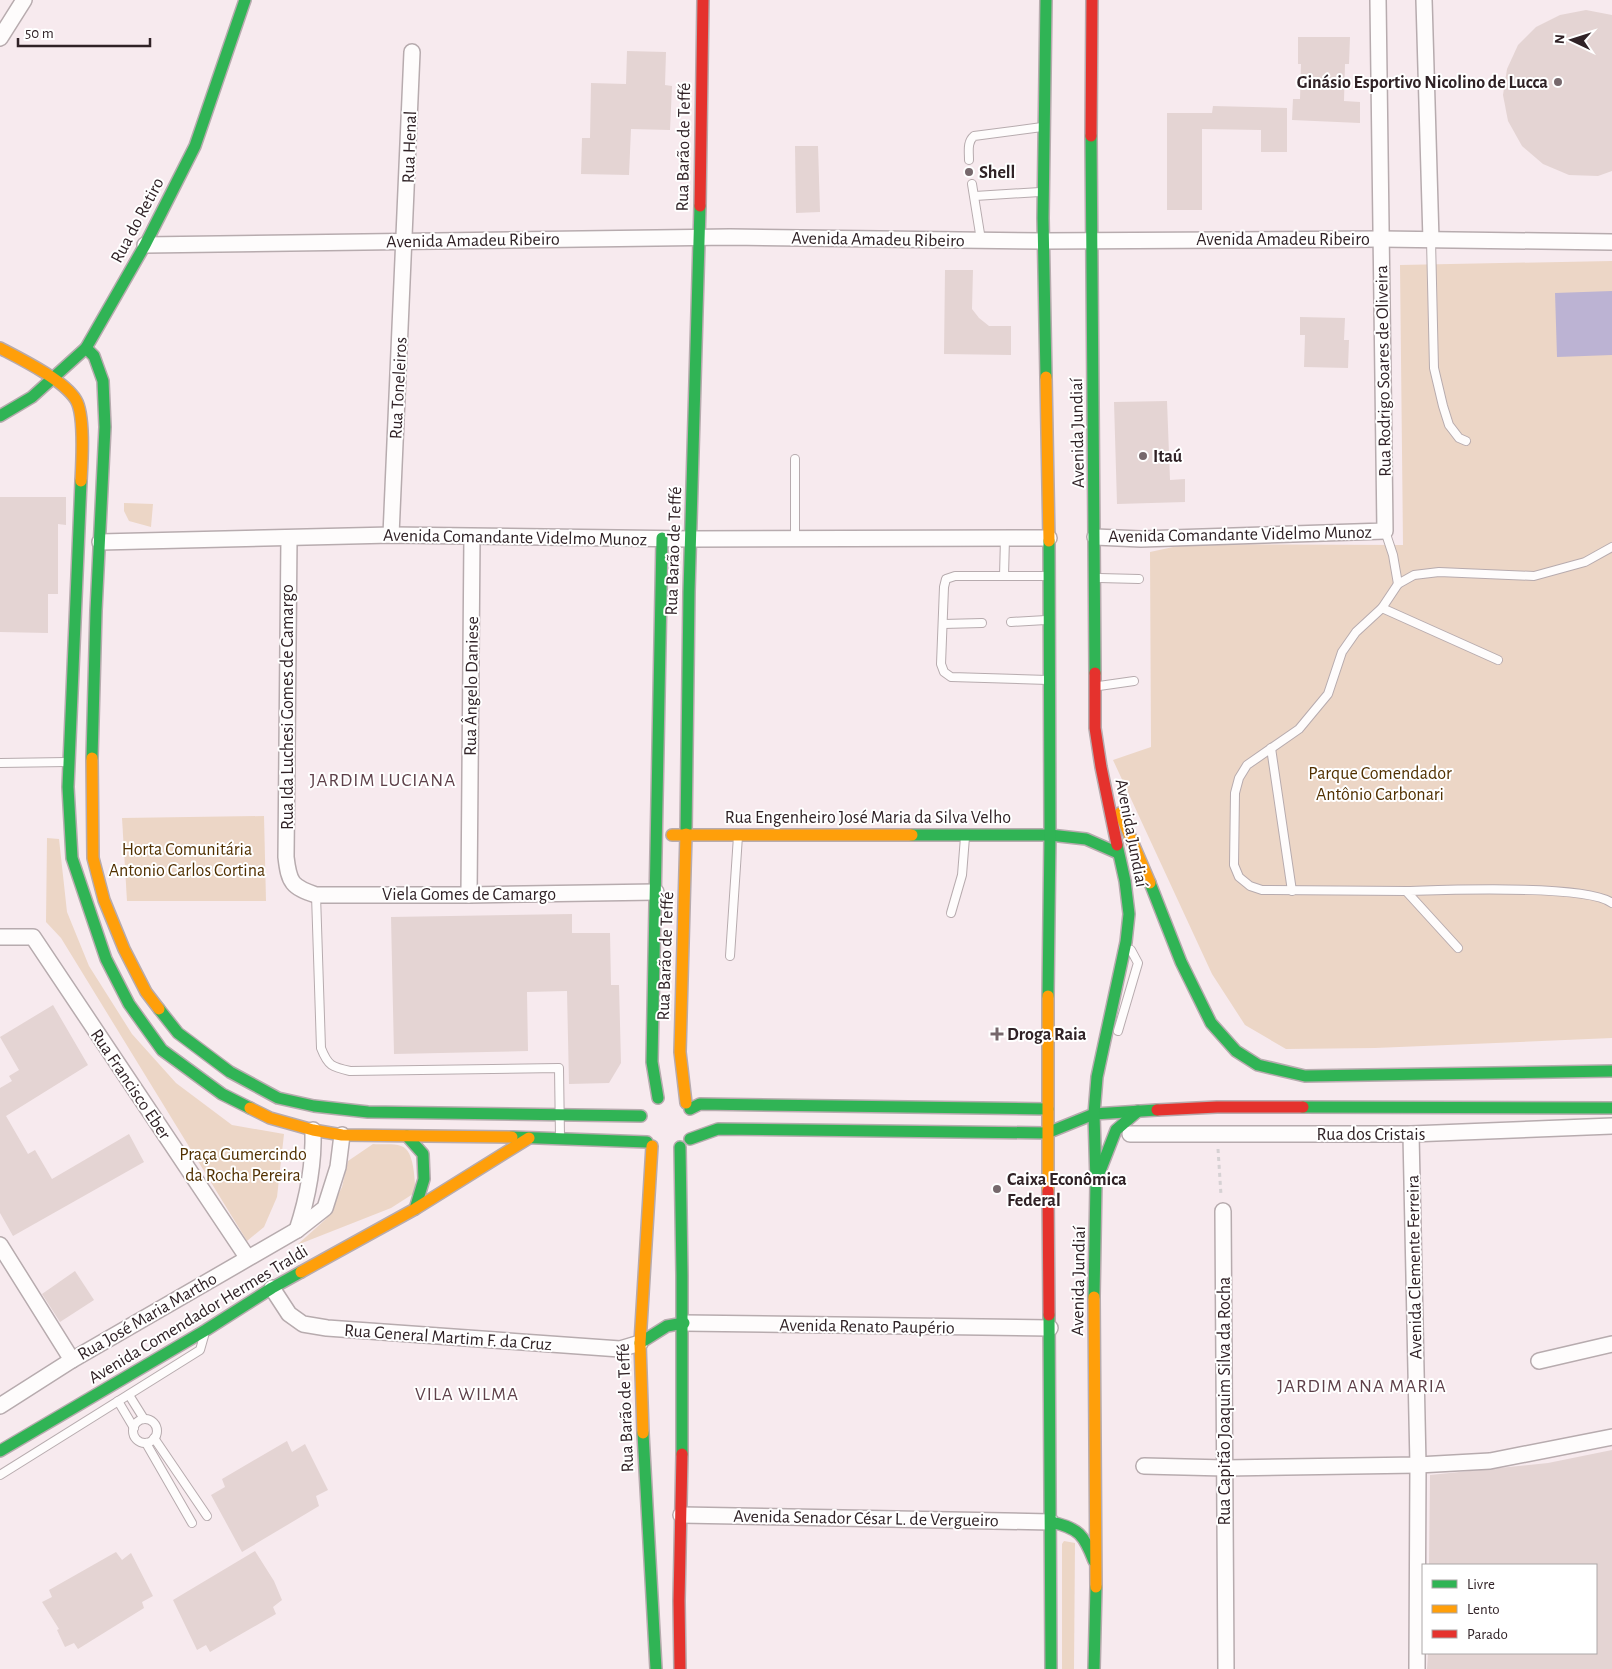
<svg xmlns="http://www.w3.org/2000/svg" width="1612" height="1669" font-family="'Alegreya Sans',sans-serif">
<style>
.green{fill:#ecd6c6}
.water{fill:#bcb3d3}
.building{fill:#e4d4d3}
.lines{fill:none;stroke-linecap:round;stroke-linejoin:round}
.lane-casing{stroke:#b7abae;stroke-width:10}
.street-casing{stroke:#b7abae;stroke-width:18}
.fast-casing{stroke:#b7abae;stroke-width:14}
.slow-casing{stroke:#b7abae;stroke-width:14}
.jam-casing{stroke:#b7abae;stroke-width:14}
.path{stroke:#d6d1d3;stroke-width:3;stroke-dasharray:4 4;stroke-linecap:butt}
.lane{stroke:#fefcfc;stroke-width:8}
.street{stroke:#fefcfc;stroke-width:15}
.fast{stroke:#30b455;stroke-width:11}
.slow{stroke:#ff9f0a;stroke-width:11}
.jam{stroke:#e5322d;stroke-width:11}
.poi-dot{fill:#76686c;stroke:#fff;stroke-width:2}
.labels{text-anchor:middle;stroke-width:4;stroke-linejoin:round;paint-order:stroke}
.poi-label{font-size:18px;font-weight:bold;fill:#302226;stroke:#fff;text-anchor:start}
.street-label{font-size:18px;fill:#302226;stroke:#fff}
.park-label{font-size:18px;fill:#513000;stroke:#fff}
.neighbourhood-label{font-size:19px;letter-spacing:1px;fill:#5e4049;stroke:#fff}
</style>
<rect width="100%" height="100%" fill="#f7eaee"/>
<g class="green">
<polygon points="1612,261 1612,1038 1375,1048 1286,1049 1245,1025 1212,974 1113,760 1151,747 1150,552 1187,544 1403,545 1400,265"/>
<polygon points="124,503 153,504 151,527 129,521 124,511"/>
<polygon points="264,816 266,901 127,901 122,818"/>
<polygon points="47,838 59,839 67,912 89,966 132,1034 176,1083 232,1125 284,1134 277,1197 264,1227 247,1241 61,938 46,922"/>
<path d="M373,1144C381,1145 393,1143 401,1146C415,1150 414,1180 416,1192L391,1208L297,1245L326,1219L342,1187L348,1161Z"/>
<polygon points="1064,1541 1075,1543 1074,1669 1062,1669 1062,1544"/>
</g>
<polygon class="water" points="1612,291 1612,355 1557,357 1555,293"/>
<g class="building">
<polygon points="1586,10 1612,15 1612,171 1598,176 1569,175 1543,164 1522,146 1508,121 1503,95 1507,69 1518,45 1536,27 1560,15"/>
<polygon points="1298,37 1350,37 1349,64 1345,64 1344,101 1360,102 1360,123 1292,120 1293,99 1300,99 1301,64 1298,64"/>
<polygon points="627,51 666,52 665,85 672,86 670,130 631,129 629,175 581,174 582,138 590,138 591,83 626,84"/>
<polygon points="1213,106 1287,108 1287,152 1261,152 1261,130 1202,129 1202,210 1167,210 1167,113 1212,113"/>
<polygon points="795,146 818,146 820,212 796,213"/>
<polygon points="945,270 973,270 972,309 979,318 989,326 1011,326 1011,355 944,354"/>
<polygon points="1300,317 1345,318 1344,340 1349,340 1348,368 1304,367 1305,335 1300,335"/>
<polygon points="1167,401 1170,480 1185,479 1185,502 1117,504 1114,402"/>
<polygon points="0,497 66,497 66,525 58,524 58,594 48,594 48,633 0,632"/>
<polygon points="572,914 572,933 610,933 611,985 619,985 621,1063 609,1083 569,1084 567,991 527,992 528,1051 394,1054 391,917"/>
<polygon points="53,1005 88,1065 6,1116 28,1154 35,1150 52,1179 129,1134 144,1162 13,1236 0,1213 0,1088 12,1081 9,1076 19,1070 0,1037"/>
<polygon points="75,1271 94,1300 60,1322 42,1294"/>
<polygon points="287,1441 292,1452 305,1444 328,1490 316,1496 319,1506 242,1552 211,1495 225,1487 222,1479"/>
<polygon points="1612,1450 1612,1669 1427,1669 1428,1653 1596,1653 1596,1565 1429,1565 1430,1475 1548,1463"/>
<polygon points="255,1551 274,1581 282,1600 273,1607 276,1614 210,1652 206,1645 197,1650 173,1600"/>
<polygon points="116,1552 122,1560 131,1553 153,1596 142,1602 144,1608 78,1649 74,1643 65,1647 57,1630 59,1629 42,1602 52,1597 49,1590"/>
</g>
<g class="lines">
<defs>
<g id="lane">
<path d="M969,160C969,151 967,142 974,136L1042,127"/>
<polyline points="972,184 981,240"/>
<polyline points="975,196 1040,192"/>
<polyline points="1431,240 1434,368 1443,406 1449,425 1459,438 1466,441"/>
<polyline points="795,459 795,538"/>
<polyline points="1385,531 1393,555 1398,584 1414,575 1439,572 1534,576 1585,562 1612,547"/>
<polyline points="1004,576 1005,538"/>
<polyline points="1048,576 955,576 946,579 944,587 941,664 944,672 951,677 1048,680"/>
<polyline points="1099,578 1139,579"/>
<polyline points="1382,608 1398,584"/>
<polyline points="1011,622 1046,620"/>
<polyline points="943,624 982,623"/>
<polyline points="1099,686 1134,681"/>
<polyline points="1271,748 1292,891"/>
<polyline points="0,763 67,762"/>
<polyline points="1406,891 1262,890 1250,886 1239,877 1234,865 1235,793 1239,778 1247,765 1299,729 1328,694 1342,652 1356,632 1382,608 1498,660"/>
<path d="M316,895L321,1048C328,1066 332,1067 350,1071L559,1068L560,1137"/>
<polyline points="951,913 962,875 965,837"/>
<path d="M1458,948L1406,891C1444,890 1587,884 1612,903"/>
<polyline points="730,956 738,836"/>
<polyline points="1118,1031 1138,963 1131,950"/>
<polyline points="129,1395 144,1419"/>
<polyline points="118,1401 134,1428"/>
<circle cx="145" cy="1431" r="12"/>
<polyline points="154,1438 207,1516"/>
<polyline points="146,1443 192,1523"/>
<polyline points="0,1475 200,1350 204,1336"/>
</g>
<g id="street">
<polyline points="1424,0 1431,240"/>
<polyline points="0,38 24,0"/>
<polyline points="145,245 730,237 1043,241 1381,239 1612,242"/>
<polyline points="391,535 412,52"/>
<polyline points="1095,537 1141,539 1385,531 1378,0"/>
<path d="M289,538L286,857C289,883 292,887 316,895H469L656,892"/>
<polyline points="100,542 391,535 691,539 1049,538"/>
<polyline points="469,895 472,537"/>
<polyline points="0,937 33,937 247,1257"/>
<polyline points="1130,1134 1411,1134 1612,1126"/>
<polyline points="1411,1134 1418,1465 1417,1669"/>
<polyline points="1223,1211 1226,1669"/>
<path d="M297,1230C308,1197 314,1165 313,1130"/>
<polyline points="0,1245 72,1360"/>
<polyline points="272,1288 289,1314 303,1324 327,1328 620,1349 640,1343"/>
<polyline points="684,1323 1050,1328"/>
<polyline points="1539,1361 1612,1344"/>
<polyline points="0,1406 72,1360 297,1230 325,1208 338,1167 342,1135"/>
<polyline points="1144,1466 1225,1468 1418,1465 1490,1461 1612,1437"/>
<polyline points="681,1515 1051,1522"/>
</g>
<g id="fast">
<polyline points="1091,136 1095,673"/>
<polyline points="86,348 94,356 103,381 105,427 96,611 92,758"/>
<polyline points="1046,377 1043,218 1046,0"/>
<polyline points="0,416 32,397 86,348 145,245 195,146 245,0"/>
<polyline points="81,481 68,787 72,858 106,959 129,1004 162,1050 222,1094 250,1108"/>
<polyline points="686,834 689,592 700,206"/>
<polyline points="912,835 1050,835"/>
<polyline points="1050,835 1086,839 1118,853"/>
<polyline points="1139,871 1150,883 1181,962 1211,1023 1236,1051 1258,1065 1305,1076 1612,1071"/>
<polyline points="1048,996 1050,835 1049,541"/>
<polyline points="159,1009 178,1033 230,1072 278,1098 314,1106 368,1112 641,1116"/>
<polyline points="658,1098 652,1062 662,538"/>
<polyline points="1303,1107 1612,1108"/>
<polyline points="690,1109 700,1104 1048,1109"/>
<polyline points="407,1136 423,1154 424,1179 415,1209"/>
<polyline points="512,1137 647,1142"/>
<polyline points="690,1139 718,1129 1047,1133 1094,1114 1157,1110"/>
<polyline points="680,1147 682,1275 682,1454"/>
<polyline points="1100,1171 1116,1130 1138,1111"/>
<polyline points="1094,1297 1096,1182 1094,1114 1097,1077 1126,942 1129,914 1125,881 1117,845"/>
<polyline points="1049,1315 1051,1669"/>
<polyline points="640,1343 667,1326 684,1323"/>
<polyline points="643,1433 656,1669"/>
<polyline points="0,1451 206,1330 272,1288 301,1272"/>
<path d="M1051,1522C1079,1528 1084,1535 1094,1561"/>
<polyline points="1094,1669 1096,1587"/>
</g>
<g id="slow">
<path d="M0,348C21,359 64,380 76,400C85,415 82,462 81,481"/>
<polyline points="1046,377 1049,541"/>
<polyline points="92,758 93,858 104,900 124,949 146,992 159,1009"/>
<polyline points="1120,813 1150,883"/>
<polyline points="686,834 680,1052 686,1103"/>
<polyline points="672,835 912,835"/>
<polyline points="250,1108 270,1118 313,1130 342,1135 512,1137"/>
<polyline points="1048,1191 1048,996"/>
<polyline points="301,1272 415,1209 529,1138"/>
<polyline points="1094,1297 1096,1587"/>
<polyline points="643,1433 640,1343 652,1146"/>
</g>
<g id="jam">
<polyline points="1091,136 1092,0"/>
<polyline points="700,206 703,0"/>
<polyline points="1095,673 1095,728 1101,767 1117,845"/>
<polyline points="1157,1110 1217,1107 1303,1107"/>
<polyline points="1048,1191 1049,1315"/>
<polyline points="680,1669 679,1601 682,1454"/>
</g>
</defs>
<use href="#lane" class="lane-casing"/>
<use href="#street" class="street-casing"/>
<use href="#fast" class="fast-casing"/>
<use href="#slow" class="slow-casing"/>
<use href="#jam" class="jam-casing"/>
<polyline class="path" points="1218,1149 1221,1195"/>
<use href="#lane" class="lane"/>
<use href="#street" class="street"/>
<use href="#fast" class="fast"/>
<use href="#slow" class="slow"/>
<use href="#jam" class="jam"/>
</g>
<g class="poi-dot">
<circle cx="1558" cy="82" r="5"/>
<circle cx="969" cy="172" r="5"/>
<circle cx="1143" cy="456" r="5"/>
<path d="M994.5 1026.5h5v5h5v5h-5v5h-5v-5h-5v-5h5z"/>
<circle cx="997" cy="1189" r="5"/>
</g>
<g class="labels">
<g class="poi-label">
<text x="1548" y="88" text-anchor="end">Ginásio Esportivo Nicolino de Lucca</text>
<text x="979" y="178">Shell</text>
<text x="1153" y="462">Itaú</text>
<text x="1007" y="1040">Droga Raia</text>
<text x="1007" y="1185">Caixa Econômica<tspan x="1007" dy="21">Federal</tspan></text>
</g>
<g class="street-label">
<text transform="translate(409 147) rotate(-88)" y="6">Rua Henal</text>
<text transform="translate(683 147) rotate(-89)" y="6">Rua Barão de Teffé</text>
<text transform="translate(137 220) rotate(-62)" y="6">Rua do Retiro</text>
<text transform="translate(878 239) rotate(1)" y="6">Avenida Amadeu Ribeiro</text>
<text x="1283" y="245">Avenida Amadeu Ribeiro</text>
<text transform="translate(473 240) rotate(-1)" y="6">Avenida Amadeu Ribeiro</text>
<text transform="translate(1383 371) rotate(-91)" y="6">Rua Rodrigo Soares de Oliveira</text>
<text transform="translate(398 388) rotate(-87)" y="6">Rua Toneleiros</text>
<text transform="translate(1077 433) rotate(-91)" y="6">Avenida Jundiaí</text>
<text transform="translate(1240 534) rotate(-1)" y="6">Avenida Comandante Videlmo Munoz</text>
<text transform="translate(515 537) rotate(1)" y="6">Avenida Comandante Videlmo Munoz</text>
<text transform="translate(673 551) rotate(-88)" y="6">Rua Barão de Teffé</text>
<text transform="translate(471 686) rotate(-89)" y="6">Rua Ângelo Daniese</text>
<text transform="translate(287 707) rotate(-90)" y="6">Rua Ida Luchesi Gomes de Camargo</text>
<text x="868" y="823">Rua Engenheiro José Maria da Silva Velho</text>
<text transform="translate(1132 833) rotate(79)" y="6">Avenida Jundiaí</text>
<text x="469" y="900">Viela Gomes de Camargo</text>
<text transform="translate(665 956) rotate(-88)" y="6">Rua Barão de Teffé</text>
<text transform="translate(131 1084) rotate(56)" y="6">Rua Francisco Eber</text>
<text x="1371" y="1140">Rua dos Cristais</text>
<text transform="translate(1414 1267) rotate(-91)" y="6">Avenida Clemente Ferreira</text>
<text transform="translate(1078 1281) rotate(-89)" y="6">Avenida Jundiaí</text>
<text transform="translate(198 1314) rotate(-31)" y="6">Avenida Comendador Hermes Traldi</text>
<text transform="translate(147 1316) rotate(-30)" y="6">Rua José Maria Martho</text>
<text transform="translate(867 1326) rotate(1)" y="6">Avenida Renato Paupério</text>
<text transform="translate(448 1337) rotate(4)" y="6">Rua General Martim F. da Cruz</text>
<text transform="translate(1224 1401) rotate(-90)" y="6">Rua Capitão Joaquim Silva da Rocha</text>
<text transform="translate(625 1408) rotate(-92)" y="6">Rua Barão de Teffé</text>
<text transform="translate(866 1518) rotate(1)" y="6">Avenida Senador César L. de Vergueiro</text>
</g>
<g class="park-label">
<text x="1380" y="779">Parque Comendador<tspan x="1380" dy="21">Antônio Carbonari</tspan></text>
<text x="187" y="855">Horta Comunitária<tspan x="187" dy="21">Antonio Carlos Cortina</tspan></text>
<text x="243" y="1160">Praça Gumercindo<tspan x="243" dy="21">da Rocha Pereira</tspan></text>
</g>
<g class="neighbourhood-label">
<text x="383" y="786">JARDIM LUCIANA</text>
<text x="1362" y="1392">JARDIM ANA MARIA</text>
<text x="467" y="1400">VILA WILMA</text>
</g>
</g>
<rect x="1422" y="1564" width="175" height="90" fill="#ffffff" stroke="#aca7a8"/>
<rect x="1432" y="1580" width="25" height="8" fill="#30b455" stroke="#aca7a8"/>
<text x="1467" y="1589" font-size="15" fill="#302226">Livre</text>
<rect x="1432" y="1605" width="25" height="8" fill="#ff9f0a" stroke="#aca7a8"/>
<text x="1467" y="1614" font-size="15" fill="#302226">Lento</text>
<rect x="1432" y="1630" width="25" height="8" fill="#e5322d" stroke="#aca7a8"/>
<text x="1467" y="1639" font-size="15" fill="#302226">Parado</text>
<g transform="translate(1572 40) rotate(274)" stroke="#ffffff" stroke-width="4" paint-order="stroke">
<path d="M0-4L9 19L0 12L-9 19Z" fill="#302226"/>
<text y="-8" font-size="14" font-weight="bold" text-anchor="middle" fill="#302226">N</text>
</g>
<path d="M18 38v8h132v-8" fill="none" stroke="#302226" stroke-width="2.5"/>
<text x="25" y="38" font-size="15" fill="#302226" stroke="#ffffff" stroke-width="4" paint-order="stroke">50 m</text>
</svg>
